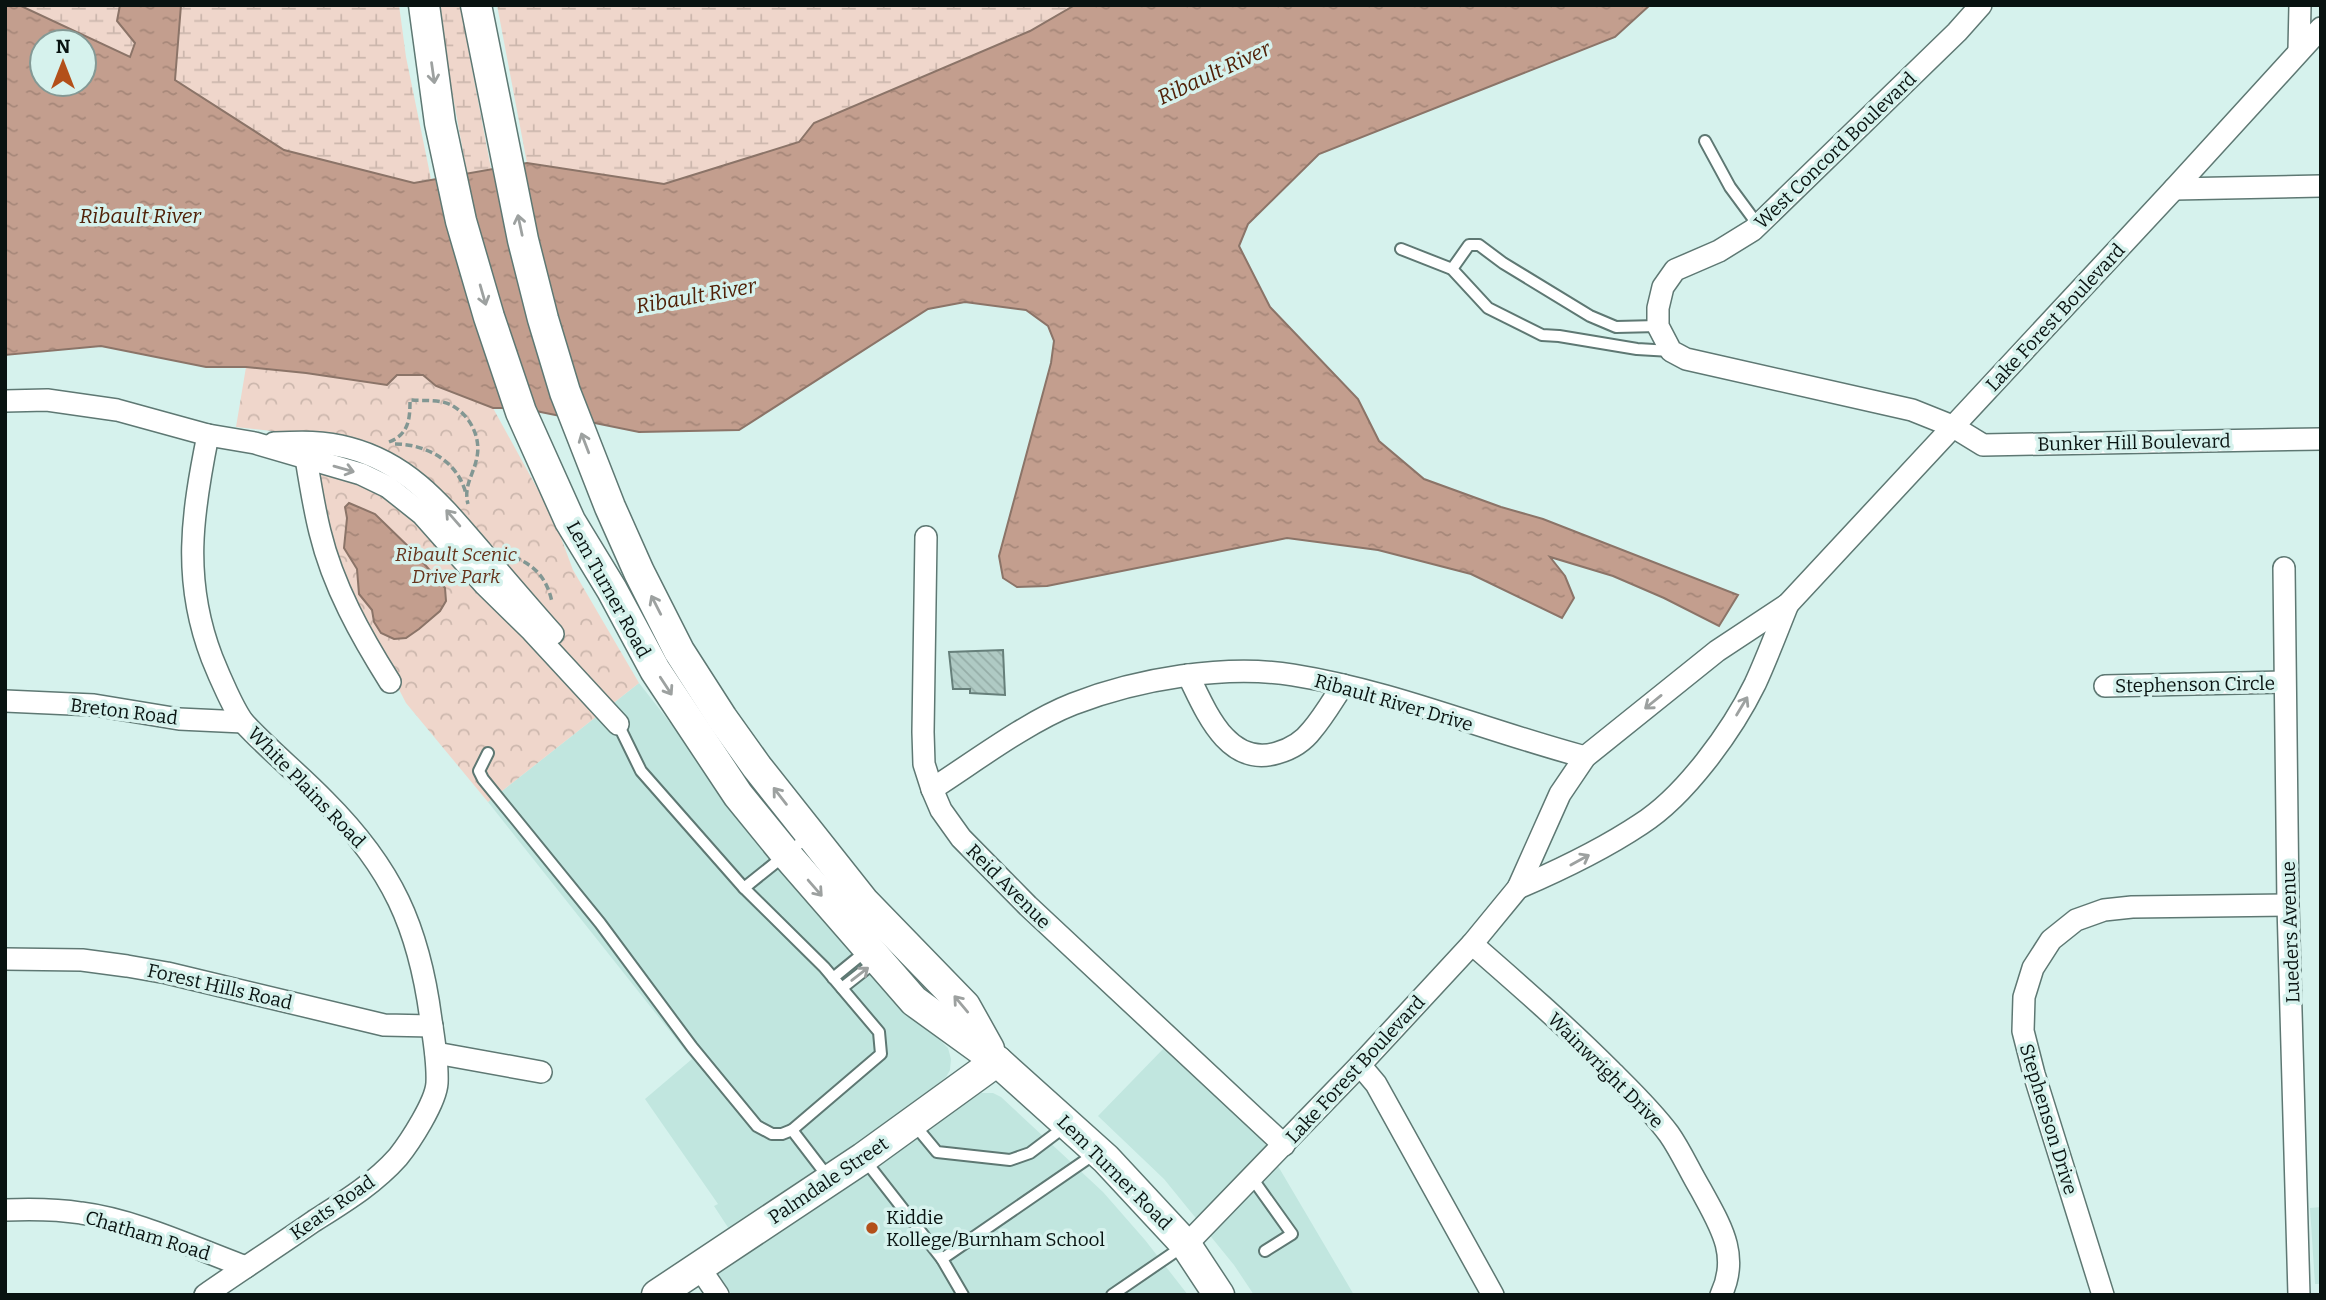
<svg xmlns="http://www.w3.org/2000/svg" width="2326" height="1300" font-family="Bitter,serif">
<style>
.built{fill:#c1e6df}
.wetland{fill:url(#wetland-marsh)}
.park{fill:url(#park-crowns)}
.water{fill:url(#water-ripples);stroke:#8b7468;stroke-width:2;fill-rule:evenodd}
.building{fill:url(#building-back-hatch);stroke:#667f7a;stroke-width:2}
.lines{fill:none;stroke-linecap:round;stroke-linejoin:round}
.lane-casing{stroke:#5e7873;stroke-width:14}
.street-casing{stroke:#5e7873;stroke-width:24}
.secondary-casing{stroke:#5e7873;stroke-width:33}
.path{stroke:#829793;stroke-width:3.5;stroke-dasharray:7 3.5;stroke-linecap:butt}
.lane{stroke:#fff;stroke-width:10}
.street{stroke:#fff;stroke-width:21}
.secondary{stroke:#fff;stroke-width:30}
.oneway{stroke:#9da1a0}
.poi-dot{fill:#b3501a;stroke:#d6f2ed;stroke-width:2.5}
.labels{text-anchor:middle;stroke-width:7;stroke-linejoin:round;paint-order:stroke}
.street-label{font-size:19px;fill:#091311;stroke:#d6f2ed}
.park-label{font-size:19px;font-style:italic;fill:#66341c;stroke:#d6f2ed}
.poi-label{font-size:19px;fill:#091311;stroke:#d6f2ed;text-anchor:start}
.water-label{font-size:21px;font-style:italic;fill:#502007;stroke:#d6f2ed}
</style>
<defs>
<pattern id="wetland-marsh" width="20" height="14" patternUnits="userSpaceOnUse" patternTransform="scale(1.75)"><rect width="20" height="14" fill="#efd6cb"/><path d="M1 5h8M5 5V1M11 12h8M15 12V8" fill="none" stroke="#ccb7ad"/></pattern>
<pattern id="park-crowns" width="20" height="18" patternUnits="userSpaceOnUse" patternTransform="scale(1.75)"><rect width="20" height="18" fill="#efd6cb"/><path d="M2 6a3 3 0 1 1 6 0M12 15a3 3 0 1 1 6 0" fill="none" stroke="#ccb7ad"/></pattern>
<pattern id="water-ripples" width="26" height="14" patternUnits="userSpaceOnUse" patternTransform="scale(1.75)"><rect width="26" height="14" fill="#c39e8e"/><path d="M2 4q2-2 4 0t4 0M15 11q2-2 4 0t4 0" fill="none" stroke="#a68779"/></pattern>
<pattern id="building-back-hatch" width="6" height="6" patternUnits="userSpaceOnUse" patternTransform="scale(1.75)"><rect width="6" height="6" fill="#afcac4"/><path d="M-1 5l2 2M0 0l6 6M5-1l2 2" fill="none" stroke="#95ada7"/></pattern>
</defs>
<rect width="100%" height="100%" fill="#d6f2ed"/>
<g class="built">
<polygon points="639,683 840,940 948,1048 951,1059 950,1070 946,1077 910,1107 731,1232 714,1206 718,1204 645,1099 692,1059 488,802"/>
<polygon points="1164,1048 1262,1139 1354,1295 1254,1295 1234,1265 1164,1179 1098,1116"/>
<polygon points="981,1093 993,1093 1001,1097 1103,1192 1145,1240 1188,1295 732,1295 714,1268 866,1172"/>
<polygon points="2321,1207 2321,1284 2315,1284 2310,1208"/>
</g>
<g class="wetland">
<polygon points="19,5 120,5 117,22 135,43 130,57"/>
<polygon points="181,5 399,5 406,57 431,179 414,183 284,150 175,80"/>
<polygon points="438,5 460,5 491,169 467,173 446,59"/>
<polygon points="497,5 1075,5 1030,31 814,123 799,142 664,184 527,163"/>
</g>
<polygon class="park" points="246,367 306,373 423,375 436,386 493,408 554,519 573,570 639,683 488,802 406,703 360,614 334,553 319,485 325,437 236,427"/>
<g class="water">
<path d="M5,5H19L130,57L135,43L117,21L120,5H181L175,80L284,150L414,183L527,163L664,184L799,142L814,123L1030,31L1075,5H1650L1615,37L1319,154L1248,224L1239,246L1270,307L1358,399L1379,441L1424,479L1501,507L1543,519L1738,595L1719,626L1664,598L1613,576L1550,557L1565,576L1574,598L1562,618L1471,574L1378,550L1287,538L1047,586L1017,587L1003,578L999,556L1051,363L1054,341L1048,326L1026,310L965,302L928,309L739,430L639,432L521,408H493L436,386L423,375H397L387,385L306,373L246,367H206L101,346L5,355ZM42,42H84V84H42Z"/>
<polygon points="349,503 375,514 415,553 445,588 446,601 440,611 419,629 406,638 394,639 381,633 374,622 372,610 359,594 357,569 344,548 347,518 345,507"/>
</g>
<polygon class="building" points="1003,650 1005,695 970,693 970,689 953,689 949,652"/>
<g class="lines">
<defs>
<g id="lane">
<polyline points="1705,141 1730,187 1758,225"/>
<polyline points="1401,249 1452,269 1488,308 1542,335 1559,336 1637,349 1671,351"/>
<polyline points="1452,269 1469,245 1479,245 1503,263 1590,316 1616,327 1658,326"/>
<polyline points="618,724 641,771 744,888 810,835"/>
<polyline points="488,753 479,771 483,779 600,923 692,1047 757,1126 772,1134 782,1134 792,1130"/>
<polyline points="744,888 824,967 879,1032 881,1054 792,1130 828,1177"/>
<polyline points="833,978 866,951"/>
<polyline points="842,988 875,962"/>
<polyline points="913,1123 937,1152 1010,1160 1030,1153 1067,1125"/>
<polyline points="864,1159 942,1259"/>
<polyline points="1252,1178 1292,1234 1265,1251"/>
<polyline points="963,1295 942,1259 1096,1153"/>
<polyline points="1112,1295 1185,1245"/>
</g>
<g id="street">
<polyline points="1981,5 1957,32 1753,230 1719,251 1675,270 1663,287 1658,308 1658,326 1671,351 1686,359 1912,410 1952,426 1983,445 2321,439"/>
<polyline points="2299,50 2300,5"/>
<polyline points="2174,189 2321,186"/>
<polyline points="5,401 47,400 117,410 208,435 255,443 361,474 388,487 422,514 485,585 532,631 618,724"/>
<path d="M274,443C300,442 324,441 349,448C410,464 443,507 482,552C506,580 529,607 553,634"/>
<path d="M306,458C310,483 314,508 320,532C333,586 361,636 390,682"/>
<polyline points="926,537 923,732 924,764 932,789 941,810 961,838 1028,906 1284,1145"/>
<polyline points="2284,568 2288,905 2299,1295"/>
<path d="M1188,675C1205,709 1227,768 1277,753C1291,749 1303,742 1312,730C1324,716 1333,700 1343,685"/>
<polyline points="2105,686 2284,682"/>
<polyline points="5,701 94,705 179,719 243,722"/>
<path d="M932,789C974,762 1027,722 1073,704C1137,679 1225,664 1293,675C1393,691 1487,731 1585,757"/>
<path d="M1518,888C1560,870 1602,850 1641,824C1685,796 1732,731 1755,684C1767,658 1777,631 1788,604"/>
<path d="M1472,944C1519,985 1566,1026 1611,1071C1631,1091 1652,1111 1669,1134C1681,1151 1690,1172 1701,1190C1720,1225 1740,1255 1721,1295"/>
<polyline points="5,959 82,960 127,966 167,973 384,1025 432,1026"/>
<polyline points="436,1053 541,1072"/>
<polyline points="1360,1065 1376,1084 1493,1295"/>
<path d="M5,1210C30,1209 56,1209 81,1213C136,1220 194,1248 246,1267"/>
<polyline points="1186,1245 1360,1065 1472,944 1518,888 1560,794 1585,757 1717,651 1788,604 2174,189 2321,28"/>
<polyline points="699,1267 718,1295"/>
<path d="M205,1295C241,1270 278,1246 314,1221C344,1202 374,1184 398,1157C410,1142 436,1102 437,1083C438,1062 434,1040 431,1020C419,927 392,868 325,801C300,775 270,751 245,724C235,713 218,673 212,658C182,580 192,514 208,435"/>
<polyline points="2103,1295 2034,1074 2023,1031 2024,997 2033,968 2051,940 2076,920 2104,910 2132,907 2288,905"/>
</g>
<g id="secondary">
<polyline points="424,5 440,123 461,221 489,317 521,412 570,521 612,590 655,670 738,795 786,854 914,1001 997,1061 1106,1159 1186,1245 1219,1295"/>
<polyline points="476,5 523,240 543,319 565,392 610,507 639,572 679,651 722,718 757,767 864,902 965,1006 989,1049"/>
<polyline points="657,1295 863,1158 997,1061"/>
</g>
</defs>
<use href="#lane" class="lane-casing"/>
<use href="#street" class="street-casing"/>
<use href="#secondary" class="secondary-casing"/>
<g class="path">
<path d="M389,442C409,434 410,419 410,400C423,401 442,399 453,406C470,416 481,437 477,457C474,474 463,486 468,504"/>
<path d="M395,444C426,444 458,461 466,494"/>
<path d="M514,557C536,566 547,579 552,602"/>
</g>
<use href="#lane" class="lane"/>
<use href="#street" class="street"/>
<use href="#secondary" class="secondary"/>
</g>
<defs><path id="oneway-shaft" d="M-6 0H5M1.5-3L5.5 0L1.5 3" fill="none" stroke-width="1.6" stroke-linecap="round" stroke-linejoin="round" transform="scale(1.75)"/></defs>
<g class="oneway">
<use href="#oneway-shaft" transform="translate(433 73) rotate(82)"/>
<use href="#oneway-shaft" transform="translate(520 225) rotate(-102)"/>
<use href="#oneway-shaft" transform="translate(483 295) rotate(74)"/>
<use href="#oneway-shaft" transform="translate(585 443) rotate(-111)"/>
<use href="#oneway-shaft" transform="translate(344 469) rotate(16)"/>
<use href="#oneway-shaft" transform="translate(453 518) rotate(-131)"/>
<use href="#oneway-shaft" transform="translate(656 605) rotate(-117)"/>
<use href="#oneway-shaft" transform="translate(666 686) rotate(57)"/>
<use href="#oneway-shaft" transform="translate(1653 702) rotate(141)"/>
<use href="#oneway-shaft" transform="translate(1742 706) rotate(-59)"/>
<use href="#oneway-shaft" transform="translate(780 796) rotate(-128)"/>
<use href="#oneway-shaft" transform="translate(1580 860) rotate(-29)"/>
<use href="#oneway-shaft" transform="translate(815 888) rotate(49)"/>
<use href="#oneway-shaft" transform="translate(860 974) rotate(-38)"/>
<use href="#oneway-shaft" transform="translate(961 1004) rotate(-130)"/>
</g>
<circle class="poi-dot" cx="872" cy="1228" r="7"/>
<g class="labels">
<g class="street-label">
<text transform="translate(1835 150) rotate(-44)" y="7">West Concord Boulevard</text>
<text transform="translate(2055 317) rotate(-47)" y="7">Lake Forest Boulevard</text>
<text transform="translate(2134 442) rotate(-1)" y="7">Bunker Hill Boulevard</text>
<text transform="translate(609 589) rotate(61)" y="7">Lem Turner Road</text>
<text transform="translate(2195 684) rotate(-1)" y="7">Stephenson Circle</text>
<text transform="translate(1394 702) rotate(16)" y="7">Ribault River Drive</text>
<text transform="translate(124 711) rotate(7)" y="7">Breton Road</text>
<text transform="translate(307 787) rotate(46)" y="7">White Plains Road</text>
<text transform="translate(1009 886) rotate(45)" y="7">Reid Avenue</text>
<text transform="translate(2290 932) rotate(-92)" y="7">Lueders Avenue</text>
<text transform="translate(220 986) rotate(13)" y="7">Forest Hills Road</text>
<text transform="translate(1355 1069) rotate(-47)" y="7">Lake Forest Boulevard</text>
<text transform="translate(1606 1070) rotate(45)" y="7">Wainwright Drive</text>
<text transform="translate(2049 1119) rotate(73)" y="7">Stephenson Drive</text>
<text transform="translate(1115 1172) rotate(45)" y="7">Lem Turner Road</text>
<text transform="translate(828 1180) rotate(-34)" y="7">Palmdale Street</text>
<text transform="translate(332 1207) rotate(-35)" y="7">Keats Road</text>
<text transform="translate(148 1235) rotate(17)" y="7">Chatham Road</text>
</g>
<g class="park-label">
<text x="456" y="561">Ribault Scenic<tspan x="456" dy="22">Drive Park</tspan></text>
</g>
<g class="poi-label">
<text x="886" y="1224">Kiddie<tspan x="886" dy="22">Kollege/Burnham School</tspan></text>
</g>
<g class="water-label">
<text transform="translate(1214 73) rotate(-25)" y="7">Ribault River</text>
<text x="140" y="223">Ribault River</text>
<text transform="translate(696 296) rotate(-10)" y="7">Ribault River</text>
</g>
</g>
<rect width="2326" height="1300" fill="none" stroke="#091311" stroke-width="14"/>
<g transform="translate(63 63)"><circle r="33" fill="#d6f2ed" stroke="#849995" stroke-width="2"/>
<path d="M0-5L12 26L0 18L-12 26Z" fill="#b3501a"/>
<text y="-10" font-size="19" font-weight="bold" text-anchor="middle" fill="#091311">N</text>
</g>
</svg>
